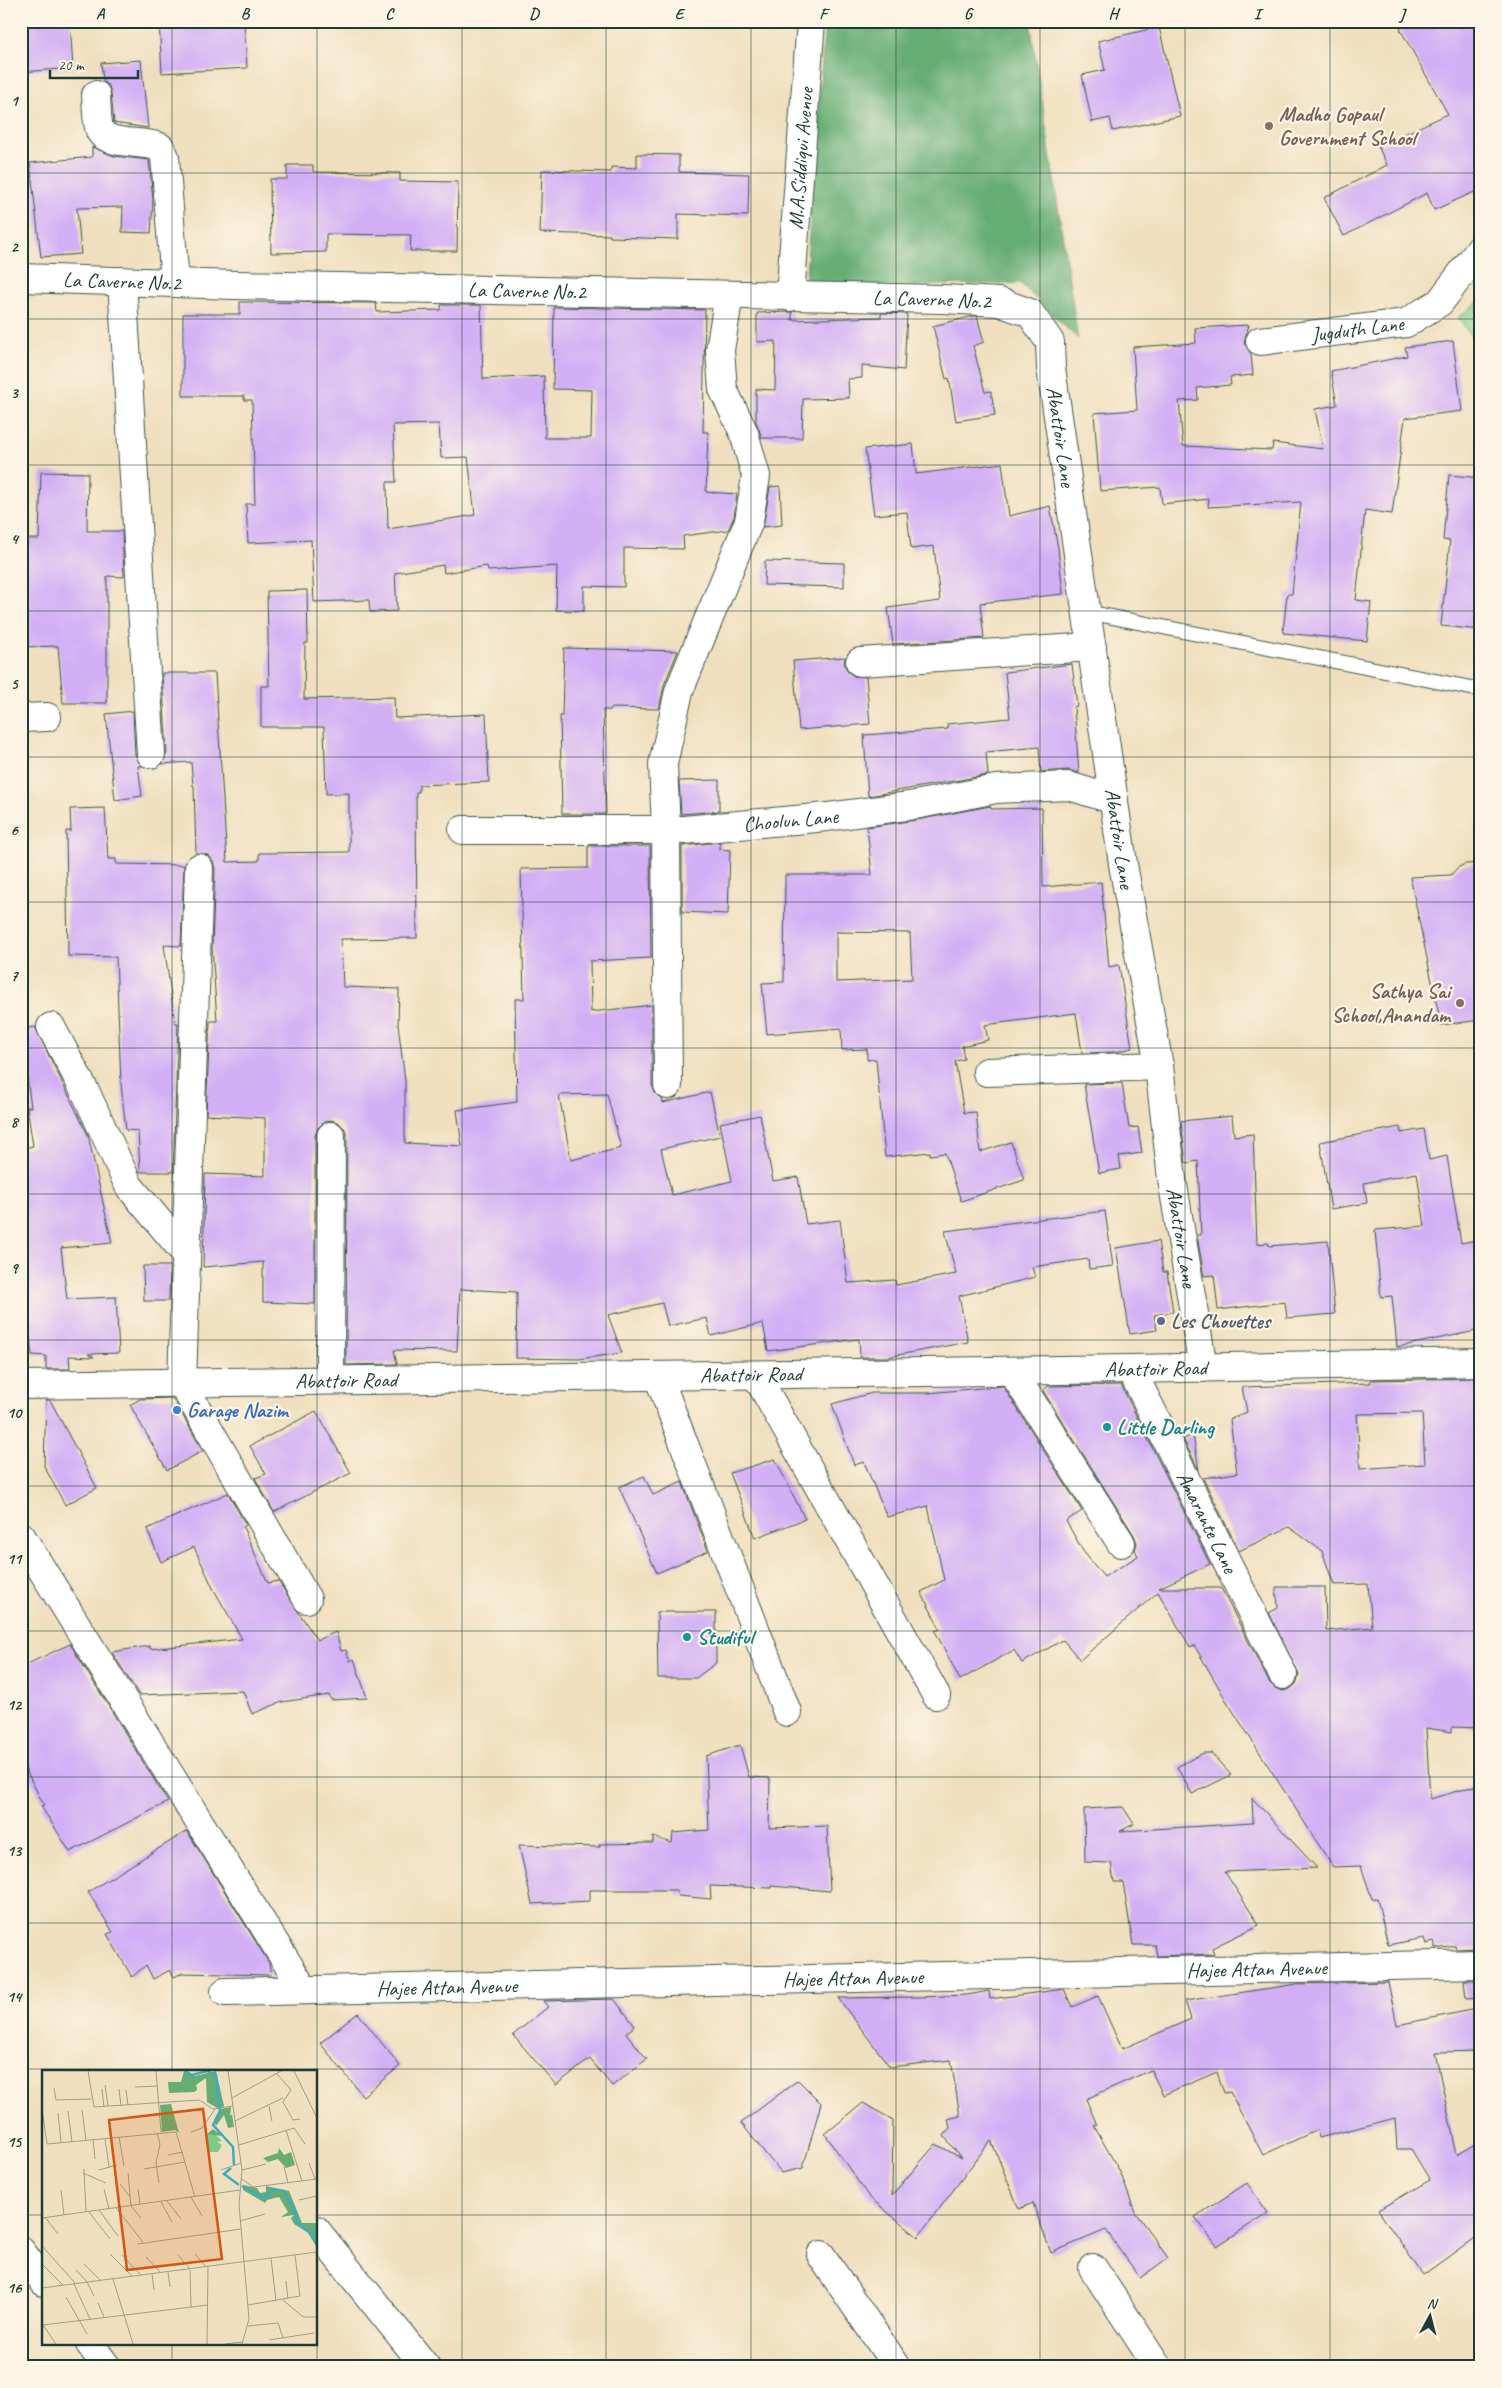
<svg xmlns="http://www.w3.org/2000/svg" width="1502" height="2388" font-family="Caveat,sans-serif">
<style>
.green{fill:#7dc988;stroke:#4e835e}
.forest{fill:#66ad74;stroke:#427554}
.building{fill:#d2aff5;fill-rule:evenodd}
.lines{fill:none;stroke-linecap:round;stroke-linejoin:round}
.service-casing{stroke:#3e5549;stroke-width:16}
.minor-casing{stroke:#3e5549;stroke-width:30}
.service{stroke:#fff;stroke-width:14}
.minor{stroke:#fff;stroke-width:28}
.grid{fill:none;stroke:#1f3d34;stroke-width:1;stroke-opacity:0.55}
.education-dot{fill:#8d6e63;stroke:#fcf5e5;stroke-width:2}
.service-dot{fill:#5c6f8a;stroke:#fcf5e5;stroke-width:2}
.shop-dot{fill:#3f7fe0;stroke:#fcf5e5;stroke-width:2}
.culture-dot{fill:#0f9aa8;stroke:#fcf5e5;stroke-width:2}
.labels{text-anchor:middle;stroke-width:4.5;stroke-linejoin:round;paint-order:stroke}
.education-label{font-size:21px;font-weight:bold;fill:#785e54;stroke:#fcf5e5;text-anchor:start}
.street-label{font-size:21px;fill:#1f3d34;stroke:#fcf5e5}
.service-label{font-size:21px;font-weight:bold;fill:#4e5e75;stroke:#fcf5e5;text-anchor:start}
.shop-label{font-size:21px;font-weight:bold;fill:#366cbe;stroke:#fcf5e5;text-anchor:start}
.culture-label{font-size:21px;font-weight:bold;fill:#0d838f;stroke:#fcf5e5;text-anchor:start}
.inset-river{fill:none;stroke:#40aac0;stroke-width:2.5}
.inset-road{fill:none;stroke:#9c9e87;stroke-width:1}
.view{fill:#d45610;fill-opacity:0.15;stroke:#d45610;stroke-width:2.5}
.inset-edge{fill:none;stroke:#1f3d34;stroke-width:2.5}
.neatline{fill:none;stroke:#1f3d34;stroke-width:2}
.grid-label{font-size:16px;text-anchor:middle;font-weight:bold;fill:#1f3d34}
</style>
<rect width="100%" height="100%" fill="#fcf5e5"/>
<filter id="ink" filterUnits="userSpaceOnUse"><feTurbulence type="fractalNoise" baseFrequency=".02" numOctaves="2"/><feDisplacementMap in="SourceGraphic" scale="10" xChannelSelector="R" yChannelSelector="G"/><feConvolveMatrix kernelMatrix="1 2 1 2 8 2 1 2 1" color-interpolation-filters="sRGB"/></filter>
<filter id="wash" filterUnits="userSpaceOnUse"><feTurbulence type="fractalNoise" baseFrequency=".0096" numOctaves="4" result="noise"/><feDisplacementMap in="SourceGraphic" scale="20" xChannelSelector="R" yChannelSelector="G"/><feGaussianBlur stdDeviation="1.12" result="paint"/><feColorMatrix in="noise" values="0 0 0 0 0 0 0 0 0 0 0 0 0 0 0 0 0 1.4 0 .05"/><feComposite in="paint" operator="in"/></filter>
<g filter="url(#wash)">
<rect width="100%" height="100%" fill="#efdfbe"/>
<polygon class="green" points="1481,300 1481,352 1458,317"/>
<polygon class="forest" points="825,21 1030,21 1078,339 1020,283 805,288"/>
<g id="blocks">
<g class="building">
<polygon points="21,21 70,21 73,68 21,72"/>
<polygon points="159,21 244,21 247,68 162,73"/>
<polygon points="1414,21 1481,21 1481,189 1434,210 1427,193 1344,236 1324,198 1387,165 1378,146 1448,114 1400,29"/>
<polygon points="1159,27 1180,116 1113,131 1110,118 1092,122 1082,75 1105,70 1098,41"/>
<polygon points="141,60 148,128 114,123 111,93 109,86 103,81 101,63"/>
<polygon points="92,147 114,156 149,160 153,199 151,233 122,232 123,207 77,208 81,254 41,257 30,163 92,157"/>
<polygon points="637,154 679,155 679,172 749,174 748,216 678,214 678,239 610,237 610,235 540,233 542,170 611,172 611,167 637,168"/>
<polygon points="287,165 313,165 313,172 400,173 400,181 458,182 457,251 410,251 411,235 326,234 326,252 271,253 270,179 287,179"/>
<path d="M240,302L376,303L377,312L441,310V305H481L483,379L544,376L545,438H591L592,390L553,389L554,307L705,310L703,432H708L706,492L737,494L734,517L728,530L683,536L684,549L624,548V587L584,586V611L556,610L557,566L488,571L487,566L444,573L443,565L395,573L397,611L370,612L369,600L314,602L311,540L248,543L246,504H255L252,400H244V396H183V314H240ZM439,424L441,458L468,457L475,515L388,529L387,482H396L393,425Z"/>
<polygon points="792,312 792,320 881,317 881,313 907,314 904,370 862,366 862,378 848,379 849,398 803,399 802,438 762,438 756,421 756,389 775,390 776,341 757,342 757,313"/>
<polygon points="974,316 977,316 984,342 973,346 985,392 991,391 995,415 956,421 949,378 946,379 933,326"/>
<polygon points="1249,325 1244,342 1251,354 1253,375 1230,377 1231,385 1197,388 1198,400 1179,401 1183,446 1272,450 1273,443 1323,449 1315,409 1337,405 1331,371 1407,356 1405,347 1453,341 1462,411 1405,418 1392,514 1365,510 1356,600 1371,602 1367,641 1283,633 1287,594 1292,594 1301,502 1208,507 1209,499 1162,504 1160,487 1100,491 1094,413 1137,410 1133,347 1196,343 1195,328"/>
<polygon points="913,444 916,474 1002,463 1009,516 1050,506 1058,548 1063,594 980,603 984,638 893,644 888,608 940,601 934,546 911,549 907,512 874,515 865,449"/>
<polygon points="41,472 88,473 87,531 122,531 124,577 107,576 107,703 63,703 58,646 21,647 21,539 39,539"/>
<polygon points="1449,475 1481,478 1481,630 1441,626 1450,541 1443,540"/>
<polygon points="780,486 782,525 763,527 770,487"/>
<polygon points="765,561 844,563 844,587 764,585"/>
<path d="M307,590L308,643H305L304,699L394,697L395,718L486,714L489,782L419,785V792H416L417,938L341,939L343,987L399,989L398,1024L405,1081V1143L462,1146L457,1110L517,1102L515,999H524L521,869L588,868V846H650L651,958L590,961L591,1012L652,1005V1085L655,1093L662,1099L663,1103L710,1092L720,1136L661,1149L672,1195L732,1181L720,1123L760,1115L773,1181L798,1177L806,1224L840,1220L848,1283L895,1280L896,1285L956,1274L945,1231L1105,1211L1113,1266L1089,1269L1088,1259L1032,1267L1035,1277L959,1296L968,1342L887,1357H860L859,1339L768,1351L763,1323L711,1336L707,1318L668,1326L662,1303L608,1315L622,1353L579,1359L516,1358L517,1292L460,1289L457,1351L394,1350L397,1364L346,1365L347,1136L345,1129L339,1123L331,1120L324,1122L318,1128L315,1136V1304L263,1302V1262L203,1267L205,1174L265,1176V1118L206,1115L210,1021H217L212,947L215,869L213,861L208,855L196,853L194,786H193L191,762L162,764L167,753L162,673H215L227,862L259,861V853L349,852V793L326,794L324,727H261V686H269L267,591ZM607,1094L621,1148L571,1160L559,1095Z"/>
<polygon points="564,648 678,651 664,685 659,709 611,708 611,710 603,710 606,814 562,814 560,716 562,716"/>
<polygon points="845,657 844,663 847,671 854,676 866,677 870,724 799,730 793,661"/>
<polygon points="1072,664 1077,706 1074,707 1079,773 1068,770 1041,772 1039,747 986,752 988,775 868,796 864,735 948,729 947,724 1010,718 1005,672"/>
<polygon points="133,711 135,755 142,766 138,766 142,796 115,800 106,714"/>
<polygon points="719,780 719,811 681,814 679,781"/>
<path d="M990,806L991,809L1042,808L1043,887L1101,882L1109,967L1119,965L1132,1048L1116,1052L1082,1053L1076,1013L985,1025L988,1040L962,1046L964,1059L955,1061L964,1113L976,1112L980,1152L1011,1142L1024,1180L961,1201L945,1153L930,1155V1152L885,1157L876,1059L867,1060V1049L842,1050L841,1028L767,1034L762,983L784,982L785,875H872L867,827L917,820ZM836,932L910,933L912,979L836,982Z"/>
<polygon points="105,808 108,859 116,859 116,864 184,865 181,946 164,945 175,1023 178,1023 173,1172 140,1172 138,1131 126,1130 121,1084 116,957 68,956 66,831 71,831 70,809"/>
<polygon points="720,842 720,849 730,850 728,914 682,912 682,846"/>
<polygon points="1481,863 1481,1020 1441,1025 1410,877 1451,875 1457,868 1465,864"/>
<polygon points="35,1027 88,1135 112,1243 61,1248 67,1299 116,1297 119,1353 88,1354 94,1357 69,1356 70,1369 46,1369 46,1356 32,1355 29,1329 22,1327 21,1149 33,1146 27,1107 31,1107 25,1062 21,1062 21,1029"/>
<polygon points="1122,1083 1129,1128 1138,1127 1142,1153 1119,1156 1121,1169 1099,1173 1084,1084"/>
<polygon points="1232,1116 1234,1136 1253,1134 1257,1244 1268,1243 1269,1246 1328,1241 1335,1314 1287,1318 1285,1302 1218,1310 1214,1275 1204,1276 1197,1235 1201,1235 1198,1161 1186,1163 1181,1121"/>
<polygon points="1400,1127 1401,1133 1424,1129 1429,1160 1447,1156 1461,1243 1481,1239 1481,1330 1397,1347 1392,1296 1381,1297 1375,1230 1425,1226 1417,1173 1364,1183 1367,1203 1331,1209 1320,1142"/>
<polygon points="1158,1241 1163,1272 1167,1272 1173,1312 1154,1315 1157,1330 1130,1334 1116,1248"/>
<polygon points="143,1266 170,1266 169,1301 144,1301"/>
<path d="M1481,1378V1728L1452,1727V1732L1426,1728L1430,1799L1481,1784V1948L1456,1949L1455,1946L1436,1949L1434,1942L1426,1944L1424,1938L1388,1945L1377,1898L1372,1899L1361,1866L1333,1867L1226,1700L1194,1645L1190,1647L1158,1592L1080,1660L1063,1640L1022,1663L1014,1650L960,1680L935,1631L940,1629L921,1592L944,1580L928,1506L887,1517L864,1462L854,1465L832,1404L872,1393H928L1003,1386L1082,1511L1066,1521L1083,1551L1104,1577L1138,1556L1135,1550L1137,1543L1134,1535L1043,1391L1048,1386L1121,1385L1210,1564L1159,1588H1221L1269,1682L1275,1688L1283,1691L1290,1689L1296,1684L1299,1675L1269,1613L1278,1608L1276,1587H1325L1326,1631L1372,1627L1368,1584L1334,1585L1322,1551L1289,1527L1239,1551L1203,1478L1237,1473L1230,1419L1247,1412L1242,1387L1371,1383L1370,1380ZM1422,1413L1425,1464L1360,1469L1357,1414Z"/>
<polygon points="171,1398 174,1400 203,1451 167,1470 130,1405 140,1399"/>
<polygon points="46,1400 50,1400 97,1488 65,1505 44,1466"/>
<polygon points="316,1411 351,1473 274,1512 255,1478 266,1474 250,1446"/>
<polygon points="1193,1435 1199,1470 1183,1439"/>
<polygon points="775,1459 805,1519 755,1538 730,1473"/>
<polygon points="644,1476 653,1495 682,1482 708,1551 657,1573 619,1487"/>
<polygon points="228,1493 246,1525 243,1527 268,1583 278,1581 317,1640 336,1632 341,1651 346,1650 350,1661 354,1659 367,1698 331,1700 329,1695 282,1702 252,1714 243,1691 139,1695 112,1652 149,1646 150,1649 242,1639 213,1588 194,1547 161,1562 147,1529"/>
<polygon points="657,1612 716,1612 716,1663 696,1678 658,1678"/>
<polygon points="70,1644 168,1802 70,1852 41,1806 44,1805 21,1761 21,1667"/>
<polygon points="740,1745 749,1777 770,1778 769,1828 827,1826 830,1891 771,1886 771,1888 710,1886 711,1899 678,1896 676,1890 590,1890 590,1901 532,1904 519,1845 600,1847 599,1844 653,1843 653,1837 672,1843 673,1833 709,1830 706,1756"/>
<polygon points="1203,1753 1211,1753 1231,1775 1192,1794 1177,1767"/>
<polygon points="1252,1798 1317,1868 1225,1872 1259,1925 1212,1948 1214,1954 1157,1956 1155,1945 1133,1945 1123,1882 1114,1882 1111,1863 1085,1862 1084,1809 1123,1807 1134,1824 1120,1831 1253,1823"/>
<polygon points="187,1831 269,1963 271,1975 182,1973 174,1977 170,1970 153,1979 146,1965 132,1977 107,1934 113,1932 88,1892"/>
<polygon points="1464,1980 1481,1980 1481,1998 1466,1999"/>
<polygon points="1388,1982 1397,2025 1481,2008 1481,2051 1435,2052 1457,2155 1481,2141 1481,2233 1423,2275 1378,2210 1430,2180 1411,2149 1397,2149 1395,2118 1319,2138 1317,2130 1263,2155 1230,2092 1224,2093 1217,2072 1163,2095 1151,2070 1086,2099 1097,2125 1094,2126 1120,2172 1135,2212 1168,2258 1140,2278 1106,2230 1051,2253 1033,2203 1019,2209 991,2140 918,2237 869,2197 825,2134 863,2103 893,2120 892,2195 936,2144 961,2158 944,2136 950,2128 948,2119 960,2116 951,2060 890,2067 838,1998 920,1997 967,1995 989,1991 990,1999 1064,1989 1072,2007 1098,1996 1122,2049 1191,2019 1185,2001 1297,1984"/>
<polygon points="614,1999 635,2026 626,2033 647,2059 612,2086 590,2059 556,2085 513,2035 548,2007 543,2001"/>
<polygon points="358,2013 400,2066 363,2096 320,2043"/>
<polygon points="798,2080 821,2103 803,2168 781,2173 741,2123"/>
<polygon points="1247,2183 1268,2213 1217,2246 1195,2217"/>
</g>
</g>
</g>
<g filter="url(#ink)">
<use href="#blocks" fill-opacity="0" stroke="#3e5549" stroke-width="1"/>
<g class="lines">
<defs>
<polyline id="service" points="1087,612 1481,690"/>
<g id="minor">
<path d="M96,95C97,105 96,121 100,131C106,145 146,141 160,147L165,157L175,283"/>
<path id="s1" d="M21,278L235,285L943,299L999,302L1030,313L1050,342L1051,368L1123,864L1159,1066L1172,1179L1203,1368"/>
<polyline points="122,281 151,754"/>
<path id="s2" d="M790,297L811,21"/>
<path id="s3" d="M1260,341L1406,323L1440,302L1481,248"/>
<polyline points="860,662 1092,647"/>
<polyline points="21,718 47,717"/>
<path id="s4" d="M463,830H684L827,817L915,805L996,789L1069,786L1114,800"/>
<polyline points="199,868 182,1383 307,1599"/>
<polyline points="51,1027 86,1093 129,1186 186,1254"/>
<polyline points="987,1072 1159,1066"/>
<polyline points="668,1085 666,829 663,764 679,691 749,521 756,476 744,433 723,389 720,350 729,295"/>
<path id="s5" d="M1131,1369L1283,1675"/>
<polyline points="1012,1371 1121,1543"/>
<polyline points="756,1375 936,1695"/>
<polyline points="658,1376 787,1712"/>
<polyline points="330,1380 331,1136"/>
<path id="s6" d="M21,1385L1131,1369L1481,1362"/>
<polyline points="21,1536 304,1990"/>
<path id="s7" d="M225,1992L1481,1964"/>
<polyline points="316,2230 426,2367"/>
<polyline points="21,2251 44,2282"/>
<polyline points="821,2255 897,2367"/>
<polyline points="1093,2268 1158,2367"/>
<polyline points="90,2344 107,2367"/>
</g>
</defs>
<use href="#service" class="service-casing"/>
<use href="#minor" class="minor-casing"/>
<use href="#service" class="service"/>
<use href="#minor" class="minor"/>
</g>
</g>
<path class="grid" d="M172,21V2072M317,21V2367M462,21V2367M606,21V2367M751,21V2367M896,21V2367M1040,21V2367M1185,21V2367M1330,21V2367M21,173H1481M21,319H1481M21,465H1481M21,611H1481M21,757H1481M21,902H1481M21,1048H1481M21,1194H1481M21,1340H1481M21,1486H1481M21,1631H1481M21,1777H1481M21,1923H1481M21,2069H1481M21,2215H44M316,2215H1481M172,2344V2367"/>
<g class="education-dot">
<circle cx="1269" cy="126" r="5"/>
<circle cx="1460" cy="1003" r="5"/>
</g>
<circle class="service-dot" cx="1161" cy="1321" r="5"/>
<circle class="shop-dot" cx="177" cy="1410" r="5"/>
<g class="culture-dot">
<circle cx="1107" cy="1427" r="5"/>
<circle cx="687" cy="1637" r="5"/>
</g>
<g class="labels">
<g class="education-label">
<text x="1279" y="121">Madho Gopaul<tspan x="1279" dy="24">Government School</tspan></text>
<text x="1450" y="998" text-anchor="end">Sathya Sai<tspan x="1450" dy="24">School,Anandam</tspan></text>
</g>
<g class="street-label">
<text dy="7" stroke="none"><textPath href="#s2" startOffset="139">M.A.Siddiqui Avenue</textPath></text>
<text dy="7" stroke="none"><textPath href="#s1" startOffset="101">La Caverne No.2</textPath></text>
<text dy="7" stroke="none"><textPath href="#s1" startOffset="506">La Caverne No.2</textPath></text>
<text dy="7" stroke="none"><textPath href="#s1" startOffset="911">La Caverne No.2</textPath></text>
<text dy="7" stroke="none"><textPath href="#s3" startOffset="98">Jugduth Lane</textPath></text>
<text dy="7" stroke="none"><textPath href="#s1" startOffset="1142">Abattoir Lane</textPath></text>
<text dy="7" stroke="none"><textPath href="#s4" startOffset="328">Choolun Lane</textPath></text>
<text dy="7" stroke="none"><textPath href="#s1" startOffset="1548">Abattoir Lane</textPath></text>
<text dy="7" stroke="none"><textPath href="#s1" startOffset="1952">Abattoir Lane</textPath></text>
<text dy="7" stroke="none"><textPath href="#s6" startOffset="1135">Abattoir Road</textPath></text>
<text dy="7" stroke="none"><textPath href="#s6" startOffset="730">Abattoir Road</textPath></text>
<text dy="7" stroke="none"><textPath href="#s6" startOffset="325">Abattoir Road</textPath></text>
<text dy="7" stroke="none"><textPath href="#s5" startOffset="171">Amarante Lane</textPath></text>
<text dy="7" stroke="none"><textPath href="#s7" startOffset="1032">Hajee Attan Avenue</textPath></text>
<text dy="7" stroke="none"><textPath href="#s7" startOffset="628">Hajee Attan Avenue</textPath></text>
<text dy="7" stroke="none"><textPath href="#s7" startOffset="222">Hajee Attan Avenue</textPath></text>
</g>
<g class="service-label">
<text x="1171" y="1328">Les Chouettes</text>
</g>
<g class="shop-label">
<text x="187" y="1417">Garage Nazim</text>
</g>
<g class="culture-label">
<text x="1117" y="1434">Little Darling</text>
<text x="697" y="1644">Studiful</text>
</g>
</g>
<g transform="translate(42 2070)">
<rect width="275" height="275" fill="#efdfbe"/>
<path d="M172,63L180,71L175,72L180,75L176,82H167L164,64Z" fill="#7dc988"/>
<path d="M142,1L153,6L174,1L182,36L177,39L165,32L164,8L154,15L155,20L152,22L127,23L126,12H139ZM129,34L137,63L133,60L120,62L118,35ZM189,37L188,46L190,44L192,57L186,58L182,45L174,56L180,66L165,64L171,59L176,63L172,50L178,39ZM237,78L242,85L249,82L253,95L244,98L236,89L226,92L221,88L236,83ZM201,115L215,118L218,123L224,122V116L247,121L260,153H275V178L266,163L252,154L249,148L252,145L239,147L246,142L237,127L225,130L223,133L201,120Z" fill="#66ad74"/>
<path class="inset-river" d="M143,1L150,5L165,1L174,5L178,41L171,55L191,77L192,95M189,98L182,104L197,115M200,116L221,128L231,120L242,121L253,142L255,153L269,162L275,175"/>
<path class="inset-road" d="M46,1L52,37L157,30L171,39L191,36M114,1L119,62M186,1L200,100L197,135L207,249L200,274M252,1L275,48M235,4L249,20L241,32L251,50L258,49M63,15L66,36M93,17L116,16M12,18L14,30L49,29M60,19L62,37M77,19L79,36M84,20L86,35M190,28L239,1M227,36L230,51M0,39L5,74L134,62L153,127M40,40L44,70M26,41L30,72M16,43L19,73M193,51L241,28M244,60L260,111M149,62L160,58L173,39M115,63L118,74L114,93L117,113M77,67L82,96M63,68L67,97M51,69L53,89M197,75L252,58L263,74M126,85L141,82M267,93L273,109M242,97L246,113M42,99L44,142M102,99L143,92M57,100L75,95M179,100L199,93M200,100L224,94M41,103L64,113M86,103L89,136L99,148M200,109L211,117L275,109M78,114L88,127M62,119L67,139M96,119L98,134M19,120L22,145M149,127L160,146M257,130L275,126M125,131L139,149M119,132L130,152M74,138L101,172M57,140L76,166M47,142L68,169M3,147L16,164M0,148L198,120M198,151L223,144M96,174L199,159M0,176L34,214M68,184L90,206M153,184L164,197M80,185L99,205M136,185L148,199M104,187L119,203M229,188L234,231M42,194L58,210M1,195L21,215M34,200L45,212L52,226M148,200L149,237M126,202L128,217M110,204L112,220M71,209L91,274M244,211L246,229M32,214L48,249M0,218L275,182M24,227L45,264M241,230L261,247H274L275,252M56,233L62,247M206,235L258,226L253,185M206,256L236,253L241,268M227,270L272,263M14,274L1,255L166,235M165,274L166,197M183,274L200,272"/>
<path class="view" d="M161,39L180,189L85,200L67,50Z"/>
<rect width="275" height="275" class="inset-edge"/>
</g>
<rect width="1502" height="2388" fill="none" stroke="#fcf5e5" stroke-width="55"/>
<g transform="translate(1430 2316) rotate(7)" stroke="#fcf5e5" stroke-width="4" paint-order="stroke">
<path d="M0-4L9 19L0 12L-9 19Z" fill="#1f3d34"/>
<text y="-8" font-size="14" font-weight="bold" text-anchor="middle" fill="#1f3d34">N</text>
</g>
<path d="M50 70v8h88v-8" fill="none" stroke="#1f3d34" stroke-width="2.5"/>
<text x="58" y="70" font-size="15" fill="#1f3d34" stroke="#fcf5e5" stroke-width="4" paint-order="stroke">20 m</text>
<rect x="28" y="28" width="1446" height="2332" class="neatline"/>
<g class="grid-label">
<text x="100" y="19">A</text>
<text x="245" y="19">B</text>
<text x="389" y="19">C</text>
<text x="534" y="19">D</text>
<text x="679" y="19">E</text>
<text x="823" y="19">F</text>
<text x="968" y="19">G</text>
<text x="1113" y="19">H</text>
<text x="1257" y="19">I</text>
<text x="1402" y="19">J</text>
<text x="14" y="106">1</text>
<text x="14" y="252">2</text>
<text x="14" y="398">3</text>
<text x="14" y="544">4</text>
<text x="14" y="689">5</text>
<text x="14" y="835">6</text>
<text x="14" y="981">7</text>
<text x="14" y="1127">8</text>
<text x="14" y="1273">9</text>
<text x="14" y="1418">10</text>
<text x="14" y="1564">11</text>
<text x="14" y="1710">12</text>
<text x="14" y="1856">13</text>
<text x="14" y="2002">14</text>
<text x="14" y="2147">15</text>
<text x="14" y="2293">16</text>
</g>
</svg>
